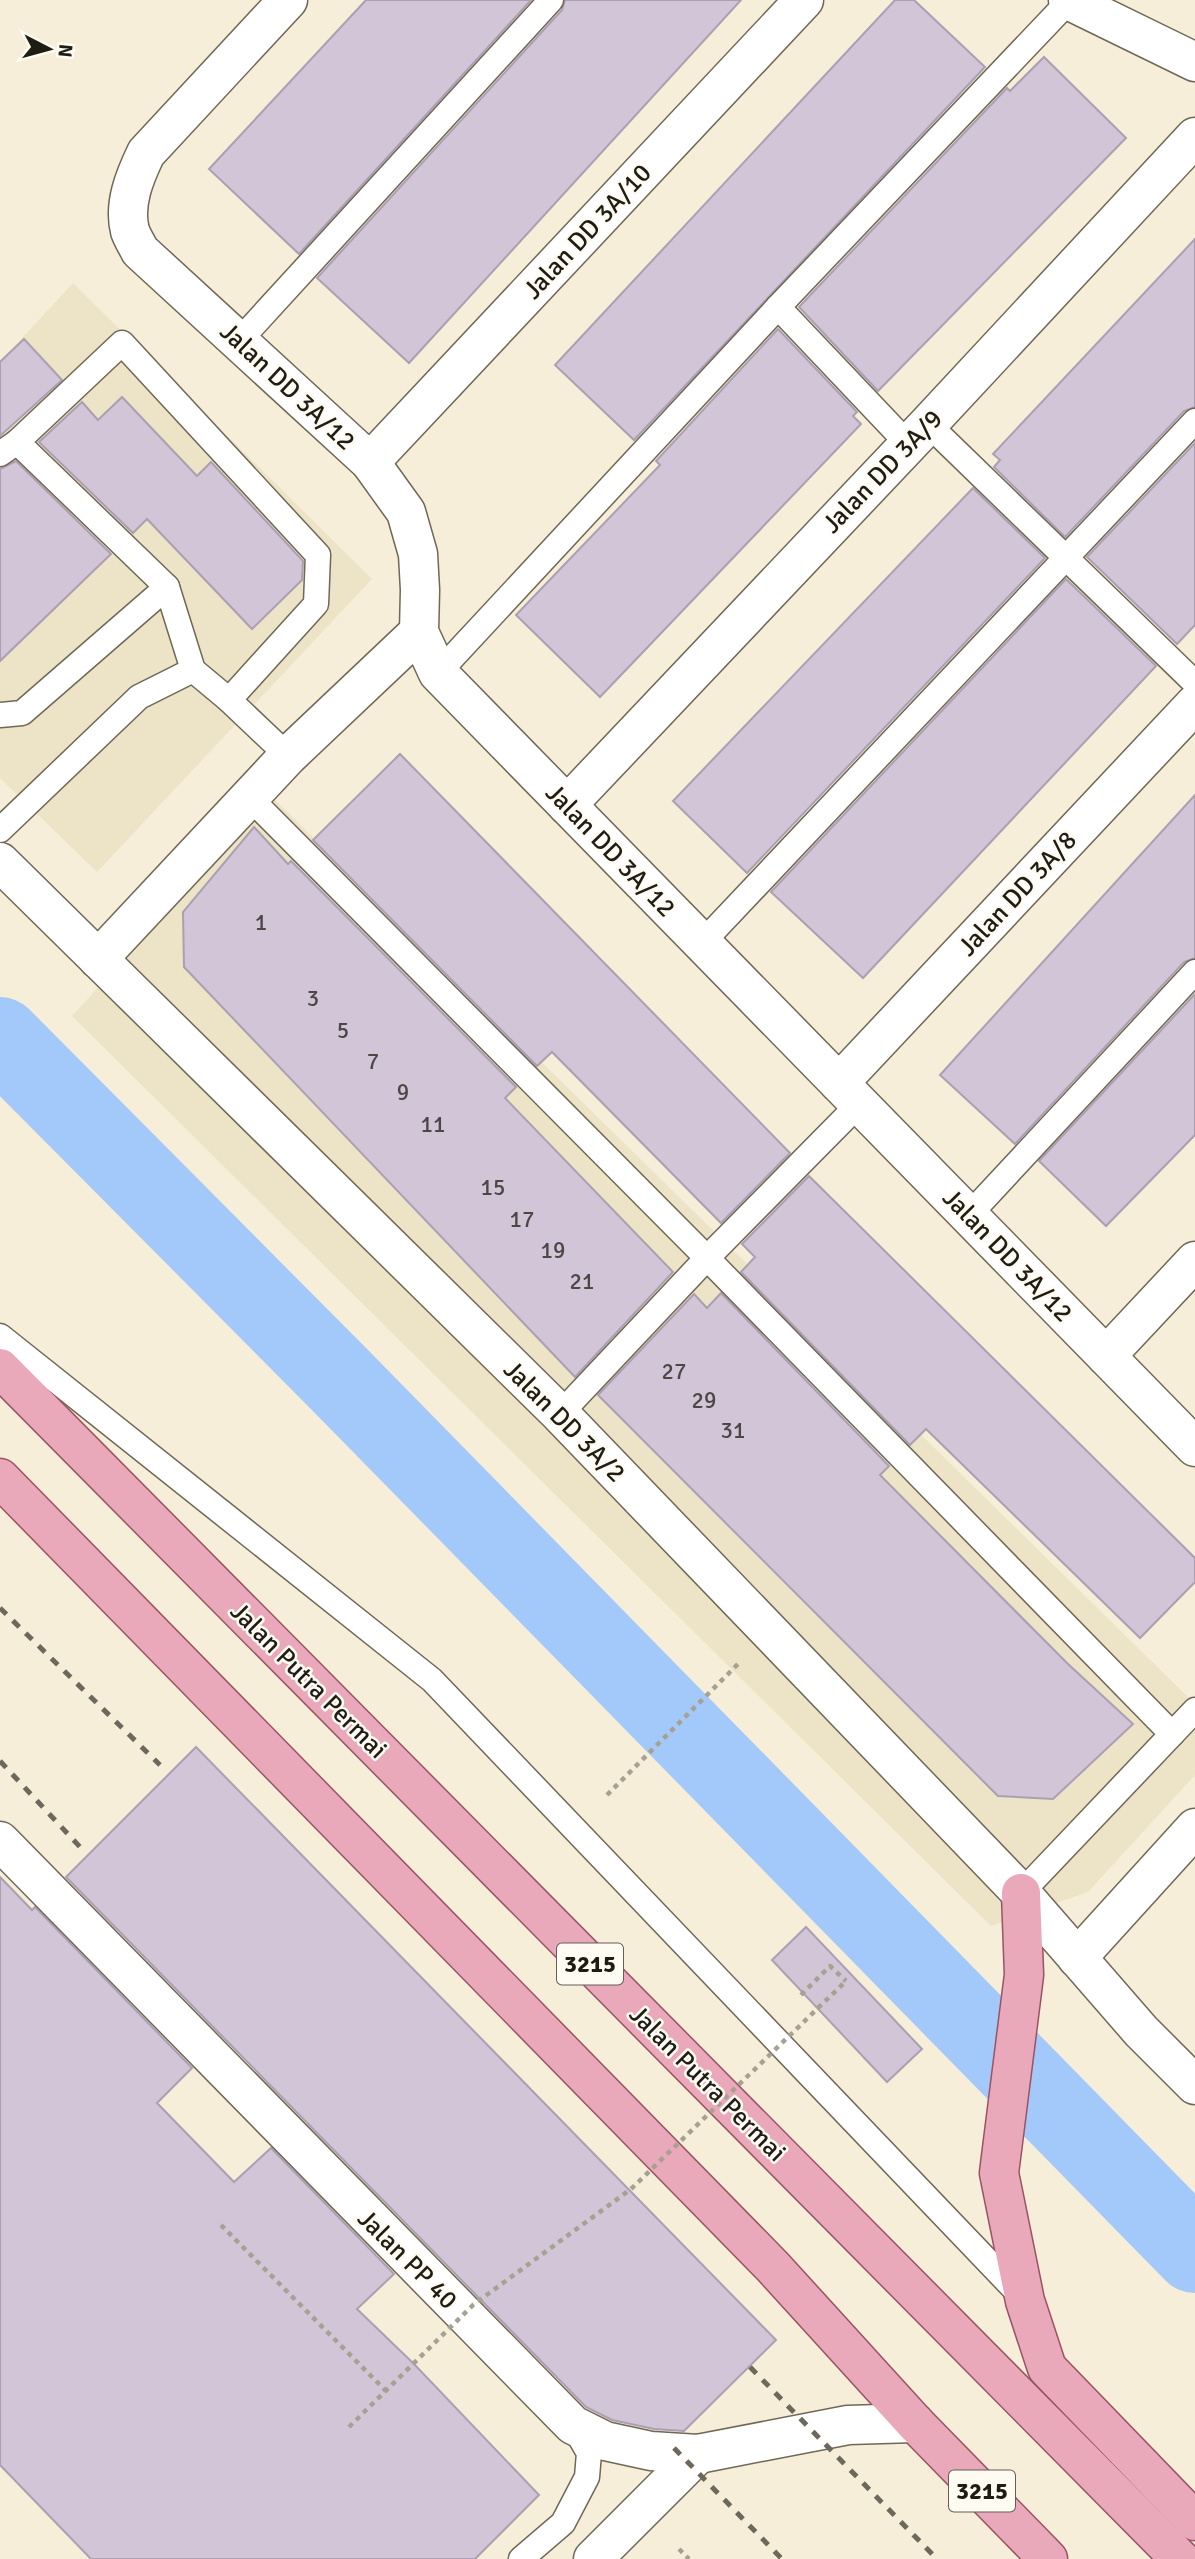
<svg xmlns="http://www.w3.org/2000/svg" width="1195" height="2559" font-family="Signika,sans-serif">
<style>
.built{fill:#ede3c7}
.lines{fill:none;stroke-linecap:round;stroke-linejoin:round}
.river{stroke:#a3c9fa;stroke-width:82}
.building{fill:#d1c5d7;stroke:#ab9fb1;stroke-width:2}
.service-casing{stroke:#6f6856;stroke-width:27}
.minor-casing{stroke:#6f6856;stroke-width:41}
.primary-casing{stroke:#995363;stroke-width:41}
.path{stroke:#a7a191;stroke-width:4.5;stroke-dasharray:5 5;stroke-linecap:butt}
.service{stroke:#fff;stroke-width:24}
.minor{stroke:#fff;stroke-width:38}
.primary{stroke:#e9a9bb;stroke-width:38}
.rail{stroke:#6d685c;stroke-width:5;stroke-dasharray:9 9;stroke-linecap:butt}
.path-bridge{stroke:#a7a191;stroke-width:4.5;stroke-dasharray:5 5;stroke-linecap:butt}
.labels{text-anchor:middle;stroke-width:5;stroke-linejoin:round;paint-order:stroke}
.number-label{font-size:23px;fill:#4c4645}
.shield{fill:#fefbf3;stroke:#625f57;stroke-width:2}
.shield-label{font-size:24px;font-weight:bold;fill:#1f1c14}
.street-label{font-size:26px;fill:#1f1c14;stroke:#fefbf3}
</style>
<rect width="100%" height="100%" fill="#f6eed9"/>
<g class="built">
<polygon points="73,283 372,579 97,872 0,778 0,362"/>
<polygon points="272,797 1195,1704 1195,1775 1088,1892 991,1926 72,1016"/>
</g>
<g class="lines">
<polyline class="river" points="0,1038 338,1378 1195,2252"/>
</g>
<g class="building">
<polygon points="366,0 531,0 299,254 209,169"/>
<polygon points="565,0 741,0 409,363 317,278 562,10"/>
<polygon points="895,0 914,0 985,67 634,440 555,365"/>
<polygon points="1044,57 1126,138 878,391 799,307 1007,88 1010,91"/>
<polygon points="1195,239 1195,407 1184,411 1065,537 994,467 1000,460 993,454"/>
<polygon points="778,329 857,412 853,416 861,424 600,697 516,615 660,465 656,461"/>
<polygon points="24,339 62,380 0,436 0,362"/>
<polygon points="122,397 197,476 211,462 303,561 302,580 252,629 147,519 133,533 39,442 82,402 98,420"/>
<polygon points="1195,443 1195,625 1177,644 1087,557"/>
<polygon points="16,461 111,554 0,661 0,469"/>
<polygon points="973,488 1045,558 747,873 673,801"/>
<polygon points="1066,579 1156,666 863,978 771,892"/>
<polygon points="400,754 790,1153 721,1223 552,1052 537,1066 313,840"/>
<polygon points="1195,795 1195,958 1184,962 1015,1144 940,1075"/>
<polygon points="254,827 288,864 291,861 516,1087 505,1098 673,1272 575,1377 184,967 183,912"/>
<polygon points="1195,994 1195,1135 1106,1226 1039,1161"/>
<polygon points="809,1176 1195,1558 1195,1582 1140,1638 926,1429 910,1445 741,1272 755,1257 742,1244"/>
<polygon points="721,1293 889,1466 880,1475 1067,1663 1133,1724 1053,1799 998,1796 598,1395 694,1294 707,1308"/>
<polygon points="196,1747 776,2340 684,2431 654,2429 612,2420 586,2407 66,1877"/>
<polygon points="0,1877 32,1910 35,1907 192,2068 157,2103 234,2182 271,2148 394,2274 357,2309 414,2364 539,2495 475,2559 91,2559 0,2465"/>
<polygon points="806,1927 922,2049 887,2082 772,1960"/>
</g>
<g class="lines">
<defs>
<g id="service">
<polyline points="778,307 907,443"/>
<polyline points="239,341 551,0"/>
<polyline points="928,424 1195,683"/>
<polyline points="17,442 167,587 193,670 229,700 288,756"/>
<polyline points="0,454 17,442 122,343 318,555 316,604 229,700"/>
<polyline points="438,673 778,307 1069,1"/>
<polyline points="0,715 22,713 167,587"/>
<polyline points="249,797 707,1258 1172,1734"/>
<polyline points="0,830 139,697 193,670"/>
<polyline points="702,943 1195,421"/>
<polyline points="969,1215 1195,972"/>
<polyline points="0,1336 432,1680 1022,2297"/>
<polyline points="560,1414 707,1258 859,1104"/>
<polyline points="1021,1893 1195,1710"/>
<polyline points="521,2559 563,2523 587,2477 589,2453 573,2425"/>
</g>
<g id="minor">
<path d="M288,0L146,153C135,176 123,204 130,231C132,237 137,245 140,251L370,462L406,512L418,554L420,590L419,632L438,673L1195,1447"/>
<polyline points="1068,0 1195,62"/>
<polyline points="370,462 804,0"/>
<polyline points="567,805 928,424 1195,137"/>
<polyline points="0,862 560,1414 1021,1893 1141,2031 1195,2085"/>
<polyline points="98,959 288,756 419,632"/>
<polyline points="839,1083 1195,704"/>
<polyline points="1106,1356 1195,1261"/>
<polyline points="0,1841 573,2425 605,2441 651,2451 698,2454 848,2425 915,2423"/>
<polyline points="1077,1958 1195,1828"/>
<polyline points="593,2559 698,2454"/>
</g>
<g id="primary">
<polyline points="0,1368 1180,2559"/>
<polyline points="0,1478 773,2267 915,2423 1048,2559"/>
<polyline points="1021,1893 1024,1975 999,2173 1025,2301 1047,2368 1195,2521"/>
</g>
</defs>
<use href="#service" class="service-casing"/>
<use href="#minor" class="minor-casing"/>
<use href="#primary" class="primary-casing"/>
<g class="path">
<polyline points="607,1795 740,1662"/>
<polyline points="801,1995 830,1966 846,1981"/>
<polyline points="221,2225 386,2391"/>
<polyline points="679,2549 689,2559"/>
</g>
<use href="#service" class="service"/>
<use href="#minor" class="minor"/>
<use href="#primary" class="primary"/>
<g class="rail">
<polyline points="0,1608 160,1765"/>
<polyline points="0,1761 80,1847"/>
<polyline points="750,2367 937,2559"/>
<polyline points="674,2448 782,2559"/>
</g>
<polyline class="path-bridge" points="349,2427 473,2305 631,2189 846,1981"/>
</g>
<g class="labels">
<g class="number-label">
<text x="261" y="930">1</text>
<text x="313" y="1006">3</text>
<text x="343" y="1038">5</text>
<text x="373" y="1069">7</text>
<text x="403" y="1100">9</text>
<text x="433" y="1132">11</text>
<text x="493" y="1195">15</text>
<text x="522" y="1227">17</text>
<text x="553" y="1258">19</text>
<text x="582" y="1289">21</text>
<text x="674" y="1379">27</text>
<text x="704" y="1408">29</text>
<text x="733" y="1438">31</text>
</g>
<g class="shield">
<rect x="557" y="1943.5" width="66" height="41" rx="5"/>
<rect x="949" y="2470.5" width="66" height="41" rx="5"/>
</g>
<g class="shield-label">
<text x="590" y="1972">3215</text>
<text x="982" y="2499">3215</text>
</g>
<g class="street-label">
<text transform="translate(587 231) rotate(-47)" y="9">Jalan DD 3A/10</text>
<text transform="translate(288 386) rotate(43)" y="9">Jalan DD 3A/12</text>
<text transform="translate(882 471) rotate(-46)" y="9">Jalan DD 3A/9</text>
<text transform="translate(611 850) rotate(46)" y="9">Jalan DD 3A/12</text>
<text transform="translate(1017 893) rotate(-47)" y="9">Jalan DD 3A/8</text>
<text transform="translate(1008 1255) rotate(46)" y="9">Jalan DD 3A/12</text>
<text transform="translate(565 1421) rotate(45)" y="9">Jalan DD 3A/2</text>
<text transform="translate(309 1680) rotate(45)" y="9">Jalan Putra Permai</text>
<text transform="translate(708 2083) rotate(45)" y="9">Jalan Putra Permai</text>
<text transform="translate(408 2259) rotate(45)" y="9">Jalan PP 40</text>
</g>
</g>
<g transform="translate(49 49) rotate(96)" stroke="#fefbf3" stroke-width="5" paint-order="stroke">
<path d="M0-5L12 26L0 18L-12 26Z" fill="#1f1c14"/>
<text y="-10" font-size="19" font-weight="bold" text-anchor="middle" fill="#1f1c14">N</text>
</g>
</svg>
